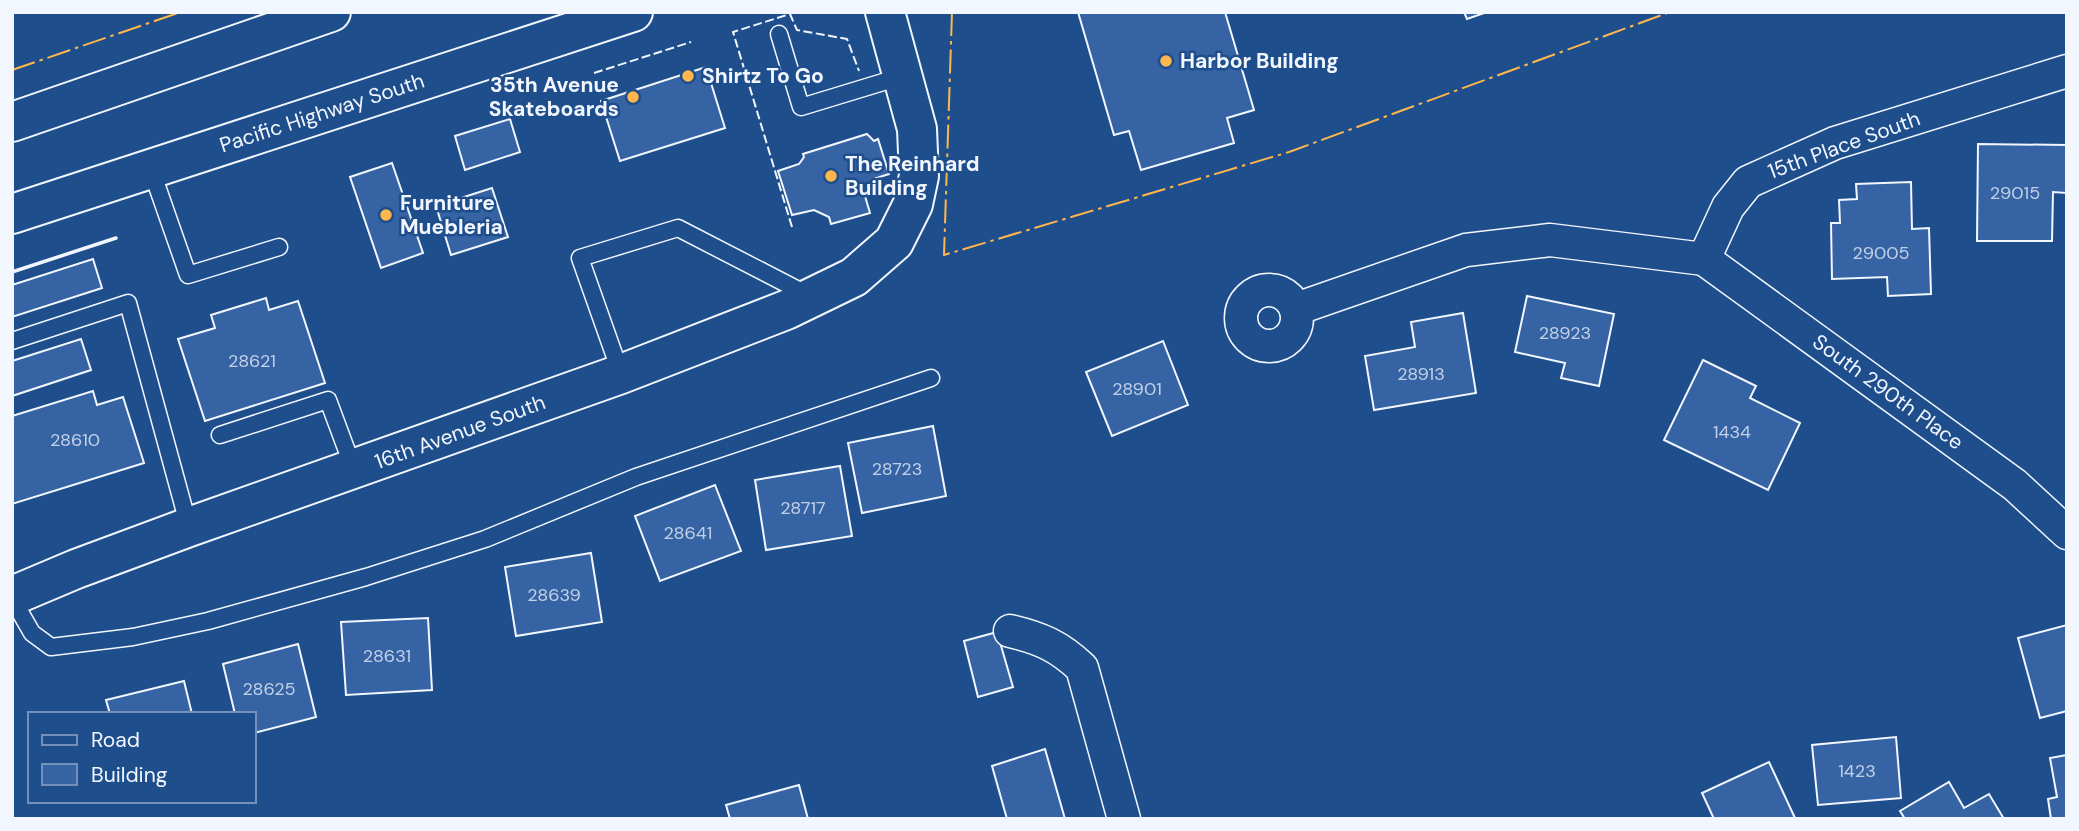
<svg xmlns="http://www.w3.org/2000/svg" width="2079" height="831" font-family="'DM Sans',sans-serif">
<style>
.building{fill:#3563a3;stroke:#f2f6ff;stroke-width:2}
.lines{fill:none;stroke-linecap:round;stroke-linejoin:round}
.service-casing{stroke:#f2f6ff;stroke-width:19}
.minor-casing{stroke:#f2f6ff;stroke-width:35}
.tertiary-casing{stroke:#f2f6ff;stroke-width:42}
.primary-casing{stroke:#f2f6ff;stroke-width:42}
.service{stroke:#1f4e8c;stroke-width:16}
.minor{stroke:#1f4e8c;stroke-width:32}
.tertiary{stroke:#1f4e8c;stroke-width:38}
.primary{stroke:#1f4e8c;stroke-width:38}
.fence{stroke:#f2f6ff;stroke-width:2;stroke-dasharray:9 3.5;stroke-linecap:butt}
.wall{stroke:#f2f6ff;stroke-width:3.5}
.power{stroke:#ffb74d;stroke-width:2;stroke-dasharray:24 5 3.5 5;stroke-linecap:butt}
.poi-dot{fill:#ffb74d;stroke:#1f4e8c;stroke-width:2.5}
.labels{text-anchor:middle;stroke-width:5;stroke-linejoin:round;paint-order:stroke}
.number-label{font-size:18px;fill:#c3d1e8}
.poi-label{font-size:21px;font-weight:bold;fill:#f2f6ff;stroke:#1f4e8c;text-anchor:start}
.street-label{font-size:21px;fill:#f2f6ff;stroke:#1f4e8c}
</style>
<rect width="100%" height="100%" fill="#1f4e8c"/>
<g class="building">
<polygon points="1078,12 1225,12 1254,110 1227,118 1234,143 1141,170 1129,131 1114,135"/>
<polygon points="1464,12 1487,12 1467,19"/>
<polygon points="706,67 725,128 620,161 601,101"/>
<polygon points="510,119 520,152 465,170 455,136"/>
<polygon points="867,134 874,141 878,139 889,174 873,179 865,196 870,213 831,224 829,217 814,210 792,215 778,171 799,164 804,157 803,154"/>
<polygon points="1978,144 2067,145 2067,193 2053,192 2052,241 1977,241"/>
<polygon points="392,163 423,253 381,268 350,177"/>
<polygon points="1911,182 1912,229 1929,228 1931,294 1888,296 1887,277 1832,279 1831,223 1840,223 1839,200 1857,199 1856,184"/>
<polygon points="492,188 508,237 451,255 436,206"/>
<polygon points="93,259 102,288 12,317 12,285"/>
<polygon points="1527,296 1614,314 1599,386 1561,378 1565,363 1515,352"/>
<polygon points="266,298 269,310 298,301 325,383 205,421 178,339 215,328 211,315"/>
<polygon points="1463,313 1476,393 1374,410 1365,356 1415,347 1411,322"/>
<polygon points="81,339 91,370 12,396 12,361"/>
<polygon points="1163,341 1188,405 1112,436 1086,372"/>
<polygon points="1703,360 1756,386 1750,398 1800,423 1768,490 1664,440"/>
<polygon points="93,391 97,405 123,397 144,463 12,504 12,416"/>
<polygon points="933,426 946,496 862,513 848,443"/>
<polygon points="840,466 852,536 766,550 755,480"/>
<polygon points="715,485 741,551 660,581 635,516"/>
<polygon points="591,553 602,622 516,636 505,567"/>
<polygon points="428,618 432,690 346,695 341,622"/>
<polygon points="2067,625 2067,711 2040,718 2018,638"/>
<polygon points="997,632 1013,687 978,697 964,641"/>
<polygon points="298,644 316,717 254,733 254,714 235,714 223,664"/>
<polygon points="184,681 192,714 110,714 106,700"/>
<polygon points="1896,737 1901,798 1818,805 1812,745"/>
<polygon points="1045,749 1065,819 1007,819 992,766"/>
<polygon points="2067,755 2067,819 2051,819 2048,799 2057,797 2050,758"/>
<polygon points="1769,762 1795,818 1714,819 1702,793"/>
<polygon points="1949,782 1964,808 1989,794 2004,819 1905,819 1900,811"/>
<polygon points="799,785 808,819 730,819 726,805"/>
</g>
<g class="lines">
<defs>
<g id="service">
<polyline points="779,34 801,107 903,76"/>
<polyline points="151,169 188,275 279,247"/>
<polyline points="12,341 128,303 189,527"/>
<polyline points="621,374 580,258 678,228 808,295"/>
<polyline points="220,435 328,400 354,470"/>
<polyline points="12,598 32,633 51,647 133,637 208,621 366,577 485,539 636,477 931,378"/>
</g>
<g id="minor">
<polyline points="1704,259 2015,485 2067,533"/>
<circle cx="1269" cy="318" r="28"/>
<polyline points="1296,309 1466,250 1550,240 1704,259 1728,207 1748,182 1835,143 2067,71"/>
<path d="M1010,631C1040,638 1059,646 1082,668L1124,819"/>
</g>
<polyline id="tertiary" points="12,596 76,569 189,527 621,374 786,310 854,277 894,242 913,204 919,176 917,129 885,12"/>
<g id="primary">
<polyline points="12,122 331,12"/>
<polyline points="12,214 633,12"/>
</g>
</defs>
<use href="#service" class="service-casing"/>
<use href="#minor" class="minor-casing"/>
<use href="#tertiary" class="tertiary-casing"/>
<use href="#primary" class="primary-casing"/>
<use href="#service" class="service"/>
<use href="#minor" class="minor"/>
<use href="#tertiary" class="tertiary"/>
<use href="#primary" class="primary"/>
<g class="fence">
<polyline points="594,73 691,42"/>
<polyline points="792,227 733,32 790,14 797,30 847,39 859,71"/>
</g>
<polyline class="wall" points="12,272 116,238"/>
<g class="power">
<polyline points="952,12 944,255 1289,152 1670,12"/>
<polyline points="12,70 181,12"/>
</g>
</g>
<g class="poi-dot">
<circle cx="1166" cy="61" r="7"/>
<circle cx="688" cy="76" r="7"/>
<circle cx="633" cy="97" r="7"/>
<circle cx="831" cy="176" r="7"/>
<circle cx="386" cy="215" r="7"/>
</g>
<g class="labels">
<g class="number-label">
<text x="2015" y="199">29015</text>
<text x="1881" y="259">29005</text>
<text x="1565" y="339">28923</text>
<text x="252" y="367">28621</text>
<text x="1421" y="380">28913</text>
<text x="1137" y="395">28901</text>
<text x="1732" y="438">1434</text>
<text x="75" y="446">28610</text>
<text x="897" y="475">28723</text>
<text x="803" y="514">28717</text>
<text x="688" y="539">28641</text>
<text x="554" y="601">28639</text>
<text x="387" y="662">28631</text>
<text x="269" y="695">28625</text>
<text x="1857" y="777">1423</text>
</g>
<g class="poi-label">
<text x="1180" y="68">Harbor Building</text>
<text x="702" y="83">Shirtz To Go</text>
<text x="619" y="92" text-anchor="end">35th Avenue<tspan x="619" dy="24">Skateboards</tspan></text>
<text x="845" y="171">The Reinhard<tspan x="845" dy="24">Building</tspan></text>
<text x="400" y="210">Furniture<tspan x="400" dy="24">Muebleria</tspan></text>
</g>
<g class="street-label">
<text transform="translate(322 113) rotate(-18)" y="7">Pacific Highway South</text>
<text transform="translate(1844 145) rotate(-20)" y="7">15th Place South</text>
<text transform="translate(1888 392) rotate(36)" y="7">South 290th Place</text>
<text transform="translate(460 432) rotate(-20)" y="7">16th Avenue South</text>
</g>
</g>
<rect width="2079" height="831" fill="none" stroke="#f2f6ff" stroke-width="28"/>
<rect x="28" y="712" width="228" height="91" fill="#1f4e8c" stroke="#7391ba" stroke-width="2"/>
<rect x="42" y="735" width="35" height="10" fill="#1f4e8c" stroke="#7391ba" stroke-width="2"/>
<text x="91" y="747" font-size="21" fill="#f2f6ff">Road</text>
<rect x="42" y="764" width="35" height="21" fill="#3563a3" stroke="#7391ba" stroke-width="2"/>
<text x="91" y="782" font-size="21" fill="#f2f6ff">Building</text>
</svg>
